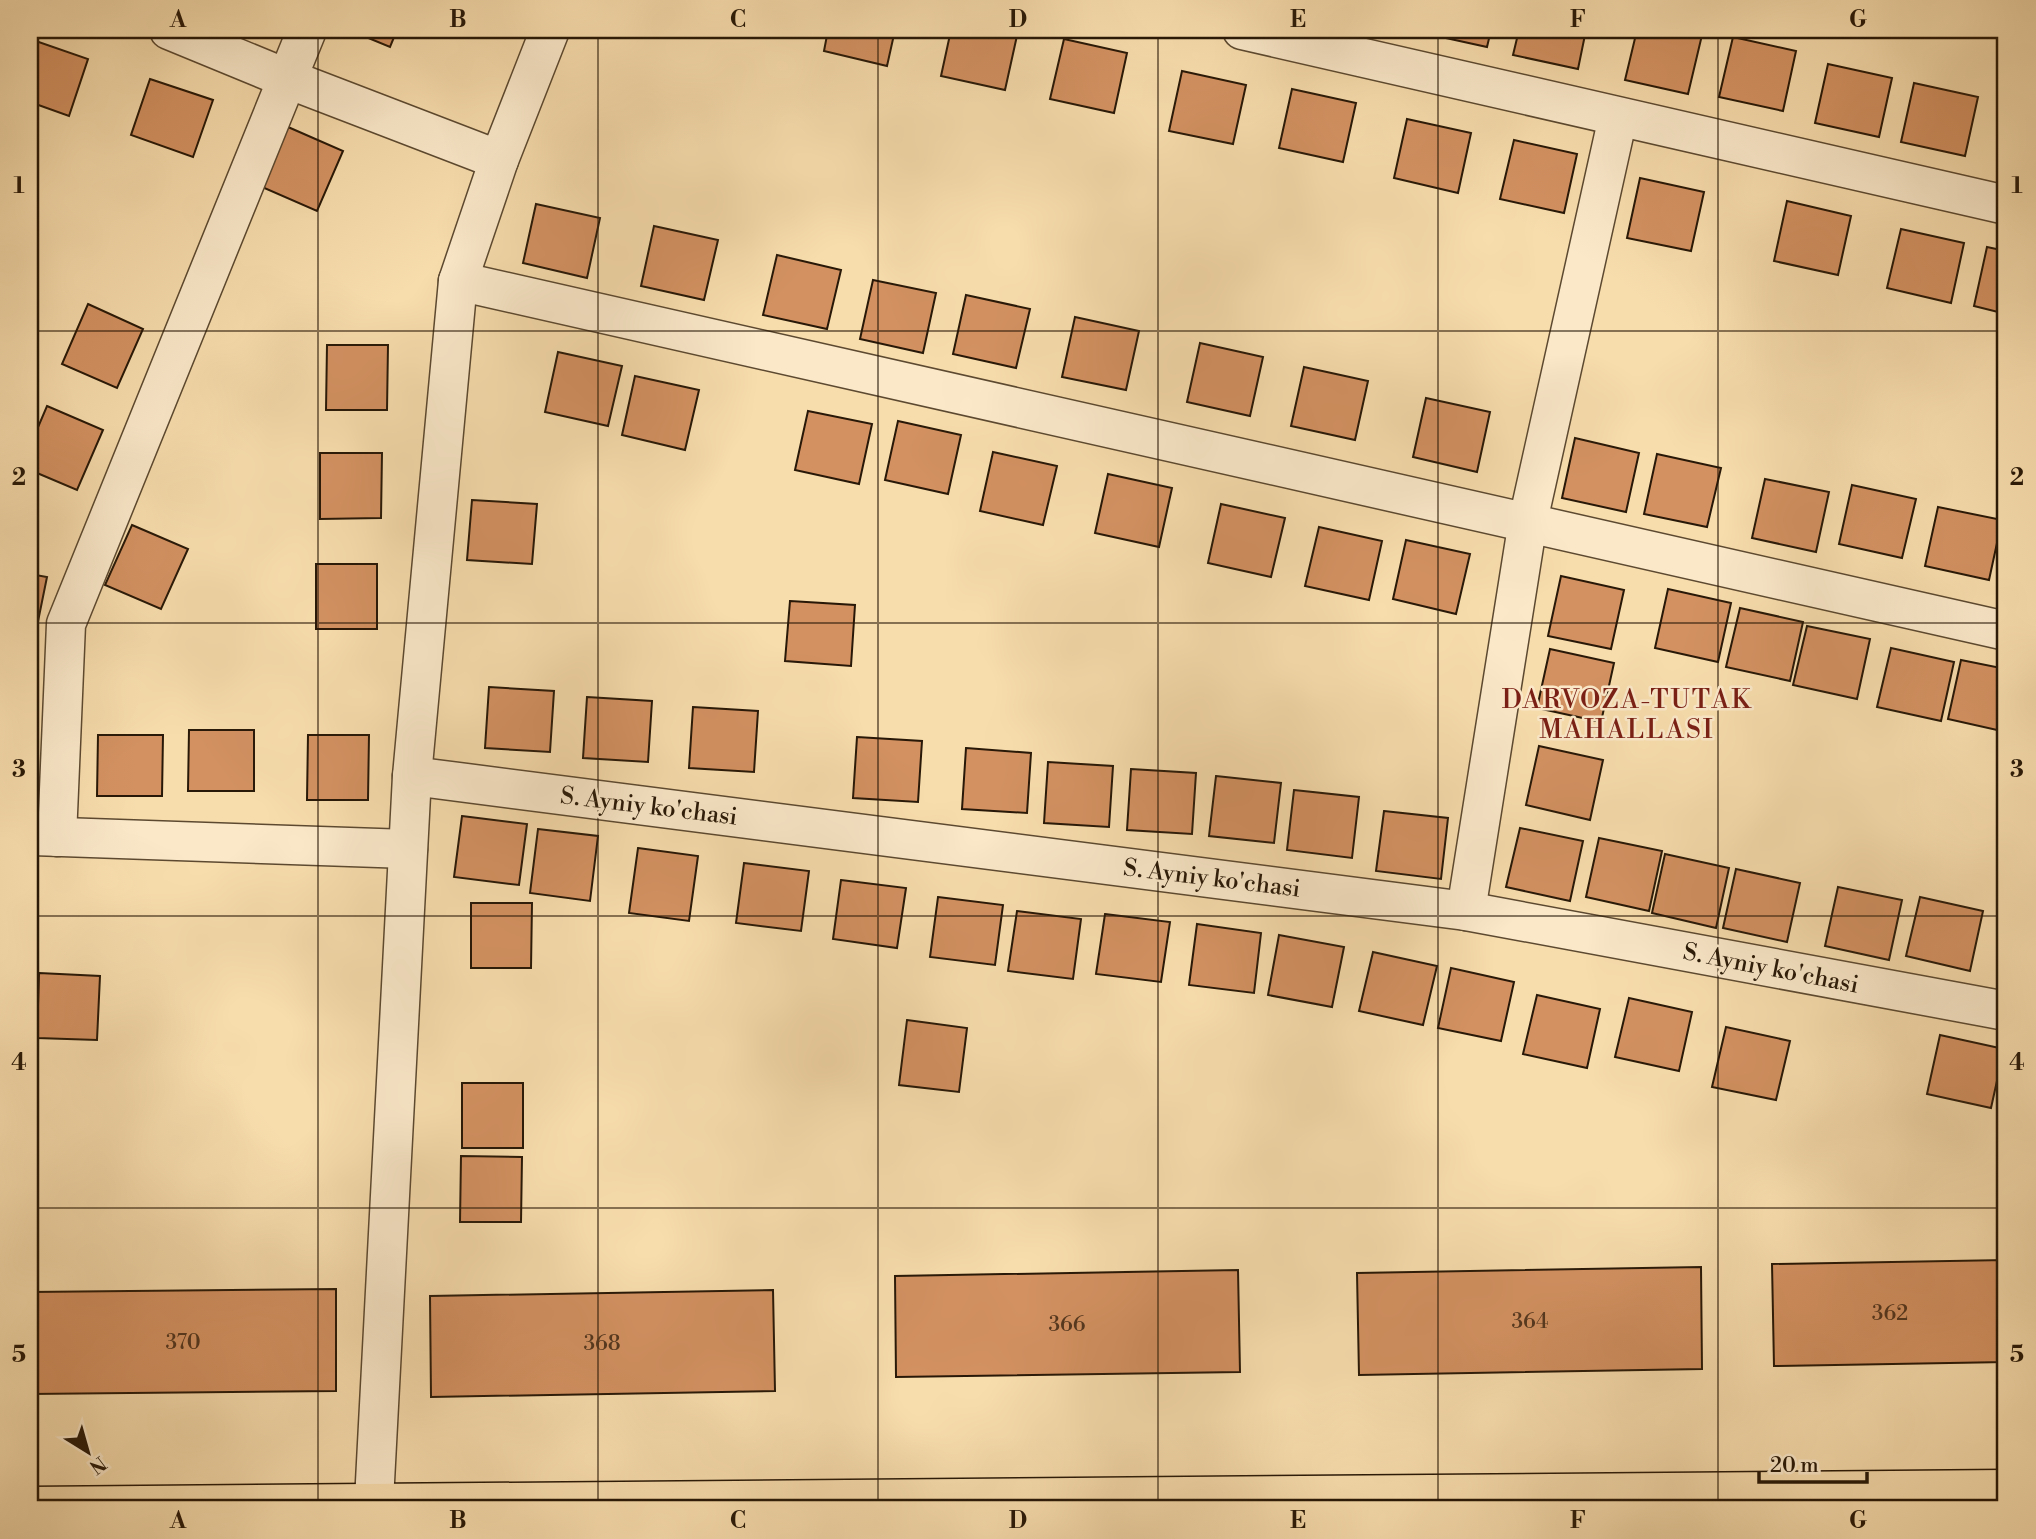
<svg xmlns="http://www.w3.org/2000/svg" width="2036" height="1539" font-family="'Libre Bodoni',serif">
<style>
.building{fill:#d39161;stroke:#281807;stroke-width:2}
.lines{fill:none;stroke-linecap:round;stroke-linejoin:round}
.minor-casing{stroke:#5c4930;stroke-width:41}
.major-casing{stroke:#281807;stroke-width:41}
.minor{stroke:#fae8c9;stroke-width:38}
.major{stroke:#f7dcac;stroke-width:38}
.grid{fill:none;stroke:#281807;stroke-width:2;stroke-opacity:0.55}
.labels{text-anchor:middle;stroke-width:5;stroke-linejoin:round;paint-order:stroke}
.number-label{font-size:21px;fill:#53361e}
.street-label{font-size:24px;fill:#281807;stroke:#fae8c9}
.neighbourhood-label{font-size:26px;letter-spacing:2px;fill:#7a1f14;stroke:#fae8c9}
.neatline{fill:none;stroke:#281807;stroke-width:2.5}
.grid-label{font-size:23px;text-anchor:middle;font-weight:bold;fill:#281807}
</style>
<rect width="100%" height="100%" fill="#f7dcac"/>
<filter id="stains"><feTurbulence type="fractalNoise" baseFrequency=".00286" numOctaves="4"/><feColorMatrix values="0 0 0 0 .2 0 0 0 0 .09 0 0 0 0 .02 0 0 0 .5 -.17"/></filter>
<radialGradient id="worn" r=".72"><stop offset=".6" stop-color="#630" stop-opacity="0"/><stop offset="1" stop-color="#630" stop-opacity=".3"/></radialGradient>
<g class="building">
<polygon points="349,30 397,30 390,47"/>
<polygon points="828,30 895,30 887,66 824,51"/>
<polygon points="951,30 1018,31 1005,90 941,76"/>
<polygon points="1424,30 1491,30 1487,47 1423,33"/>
<polygon points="1519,30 1586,30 1578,69 1513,55"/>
<polygon points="1637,30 1680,30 1702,35 1688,94 1625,80"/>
<polygon points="1733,37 1796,51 1783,111 1719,97"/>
<polygon points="30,39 88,59 69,116 30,102"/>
<polygon points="1064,39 1127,53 1114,113 1050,99"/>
<polygon points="1828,64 1892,78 1879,137 1815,123"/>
<polygon points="1182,71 1246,85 1233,144 1169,131"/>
<polygon points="150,79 213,100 193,157 131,135"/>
<polygon points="1914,83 1978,97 1965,156 1901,142"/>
<polygon points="1292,89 1356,103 1343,162 1279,148"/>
<polygon points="1407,119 1471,133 1458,193 1394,178"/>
<polygon points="288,127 343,151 317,211 262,187"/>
<polygon points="1514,140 1577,154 1564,213 1500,199"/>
<polygon points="1640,178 1704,192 1691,251 1627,238"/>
<polygon points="1787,201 1851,216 1838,275 1774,261"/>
<polygon points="536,204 600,218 587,278 523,263"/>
<polygon points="654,226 718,240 704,300 641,286"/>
<polygon points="1901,229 1964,243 1951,303 1887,288"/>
<polygon points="1987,247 2006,251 2006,314 1974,306"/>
<polygon points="777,255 841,270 827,329 763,315"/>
<polygon points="873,280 936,293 923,353 860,339"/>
<polygon points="966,295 1030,309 1016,368 953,354"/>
<polygon points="88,304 143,329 117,388 62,364"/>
<polygon points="1075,317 1139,331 1126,390 1062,377"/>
<polygon points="1200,343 1263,357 1250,416 1187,402"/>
<polygon points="327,345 388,345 387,410 326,410"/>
<polygon points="558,352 622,366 608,426 545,412"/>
<polygon points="1304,367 1368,381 1355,440 1291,426"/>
<polygon points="635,376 699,390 685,450 622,435"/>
<polygon points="1426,398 1490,412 1477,472 1413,457"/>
<polygon points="47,406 103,430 77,490 30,470 30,446"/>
<polygon points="808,411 872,424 859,484 795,470"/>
<polygon points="898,421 961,435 948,494 885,480"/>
<polygon points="1575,438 1639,453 1626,512 1562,498"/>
<polygon points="993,452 1057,466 1043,525 980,511"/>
<polygon points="320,453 382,453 381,518 320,519"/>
<polygon points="1657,454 1721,468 1707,527 1644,514"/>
<polygon points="1108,474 1172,488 1159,547 1095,533"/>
<polygon points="1765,479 1829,492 1816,552 1752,538"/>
<polygon points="1852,485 1916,499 1902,558 1839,544"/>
<polygon points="472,500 537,504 532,564 467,560"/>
<polygon points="1221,504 1285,518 1271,577 1208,563"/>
<polygon points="1938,507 2002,520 1989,580 1925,566"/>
<polygon points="132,525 188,549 161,609 105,585"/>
<polygon points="1319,527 1382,541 1369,600 1305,586"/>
<polygon points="1406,540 1470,554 1456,614 1393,599"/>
<rect x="316" y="564" width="61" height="65"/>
<polygon points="30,574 47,577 34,641 30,640"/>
<polygon points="1561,576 1624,590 1611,649 1548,636"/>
<polygon points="1668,589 1731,603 1718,662 1655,648"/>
<polygon points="790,601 855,605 851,666 785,661"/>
<polygon points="1740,608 1803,622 1790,681 1726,667"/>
<polygon points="1807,626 1870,639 1857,699 1793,685"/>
<polygon points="1891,648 1954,662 1941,721 1877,707"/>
<polygon points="1550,649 1614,663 1601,722 1537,708"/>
<polygon points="1961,660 2006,669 2006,732 1948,719"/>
<polygon points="489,687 554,691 550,752 485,748"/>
<polygon points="587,697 652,701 648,762 583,758"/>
<polygon points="693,707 758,711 754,772 689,768"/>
<polygon points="189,730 254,730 254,791 188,791"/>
<polygon points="98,735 163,735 162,796 97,796"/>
<polygon points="308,735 369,735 368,800 307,800"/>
<polygon points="857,737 922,741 918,802 853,798"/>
<polygon points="1539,746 1603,760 1590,820 1526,805"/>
<polygon points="966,748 1031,753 1027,813 962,809"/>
<polygon points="1048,762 1113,766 1109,827 1044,823"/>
<polygon points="1131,769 1196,773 1192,834 1127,830"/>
<polygon points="1216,776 1281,783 1274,843 1209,836"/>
<polygon points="1294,790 1359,797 1352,858 1287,850"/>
<polygon points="1384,811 1448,818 1441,879 1376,871"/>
<polygon points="462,816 527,824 519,885 454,877"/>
<polygon points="1520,828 1583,841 1570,901 1506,887"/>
<polygon points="538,829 598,836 590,901 530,893"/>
<polygon points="1599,838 1662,851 1649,911 1586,897"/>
<polygon points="638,848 698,856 689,921 629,913"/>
<polygon points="1665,854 1729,868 1716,928 1652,913"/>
<polygon points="744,863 809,871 801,931 736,923"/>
<polygon points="1736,869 1800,883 1787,942 1723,928"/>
<polygon points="841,880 906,888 897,948 833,939"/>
<polygon points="1838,887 1902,900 1889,960 1825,946"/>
<polygon points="938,897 1003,905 995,965 930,957"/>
<polygon points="1920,897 1983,911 1970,971 1906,956"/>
<polygon points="471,903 532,903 531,968 471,968"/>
<polygon points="1017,911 1081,919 1073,979 1008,971"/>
<polygon points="1105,914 1170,922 1161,982 1096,974"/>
<polygon points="1197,924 1261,933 1254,993 1189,985"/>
<polygon points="1279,935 1344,947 1332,1007 1268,995"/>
<polygon points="1373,952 1437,966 1423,1025 1359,1011"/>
<polygon points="1451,968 1514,982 1501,1041 1438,1028"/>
<polygon points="39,973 100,976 97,1040 37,1038"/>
<polygon points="1537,995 1600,1009 1587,1068 1523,1054"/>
<polygon points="1629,998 1692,1012 1679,1071 1615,1057"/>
<polygon points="907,1020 967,1028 959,1092 899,1085"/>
<polygon points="1726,1027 1790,1041 1776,1100 1712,1087"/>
<polygon points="1940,1035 2004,1049 1991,1108 1927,1094"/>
<rect x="462" y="1083" width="61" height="65"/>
<polygon points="461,1156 522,1157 521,1222 460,1222"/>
<polygon points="2006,1260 2006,1362 1774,1366 1772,1264"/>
<polygon points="1701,1267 1702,1369 1359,1375 1357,1273"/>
<polygon points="1238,1270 1240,1372 896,1377 895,1276"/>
<polygon points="336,1289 336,1391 30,1394 30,1292"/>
<polygon points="773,1290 775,1391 431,1397 430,1296"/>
</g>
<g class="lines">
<defs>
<g id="minor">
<polyline points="169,30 288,79 499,160 458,281 412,776 374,1501"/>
<polyline points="1242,30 2006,205"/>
<polyline points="499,160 550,30"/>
<polyline points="458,281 2006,631"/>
<polyline points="412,776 1466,911 2006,1011"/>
<polyline points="33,836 408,849"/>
<polyline points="57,837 66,624 307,30"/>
<polyline points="1466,911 1528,521 1618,117"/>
</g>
<polyline id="major" points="30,1506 2006,1489"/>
</defs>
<use href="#minor" class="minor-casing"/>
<use href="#major" class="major-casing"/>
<use href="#minor" class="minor"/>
<use href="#major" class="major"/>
</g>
<path class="grid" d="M318,30V1509M598,30V1509M878,30V1509M1158,30V1509M1438,30V1509M1718,30V1509M30,331H2006M30,623H2006M30,916H2006M30,1208H2006"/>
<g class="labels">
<g class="number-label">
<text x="1890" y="1320">362</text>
<text x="1530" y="1328">364</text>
<text x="1067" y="1331">366</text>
<text x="183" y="1349">370</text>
<text x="602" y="1350">368</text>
</g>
<g class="street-label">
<text transform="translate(649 806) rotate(7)" y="8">S. Ayniy ko'chasi</text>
<text transform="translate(1212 878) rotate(7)" y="8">S. Ayniy ko'chasi</text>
<text transform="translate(1771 968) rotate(11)" y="8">S. Ayniy ko'chasi</text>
</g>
<g class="neighbourhood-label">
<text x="1627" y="708">DARVOZA-TUTAK<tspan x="1627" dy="30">MAHALLASI</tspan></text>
</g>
</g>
<rect width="2036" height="1539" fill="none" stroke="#f7dcac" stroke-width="77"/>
<g transform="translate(88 1452) rotate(143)" stroke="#fae8c9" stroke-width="5" paint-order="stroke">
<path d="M0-5L12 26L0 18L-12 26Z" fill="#281807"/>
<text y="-10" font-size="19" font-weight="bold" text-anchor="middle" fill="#281807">N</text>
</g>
<path d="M1759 1472v10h108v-10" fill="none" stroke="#281807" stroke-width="3.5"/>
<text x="1770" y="1472" font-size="21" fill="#281807" stroke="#fae8c9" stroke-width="5" paint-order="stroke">20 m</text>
<rect x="38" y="38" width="1959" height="1462" class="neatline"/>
<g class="grid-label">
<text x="178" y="27">A</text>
<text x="458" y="27">B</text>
<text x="738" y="27">C</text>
<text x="1018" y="27">D</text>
<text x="1298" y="27">E</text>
<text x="1578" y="27">F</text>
<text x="1858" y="27">G</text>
<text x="19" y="193">1</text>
<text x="2017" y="193">1</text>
<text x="19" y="485">2</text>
<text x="2017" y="485">2</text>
<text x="19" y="777">3</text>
<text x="2017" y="777">3</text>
<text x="19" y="1070">4</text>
<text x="2017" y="1070">4</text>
<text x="19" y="1362">5</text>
<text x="2017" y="1362">5</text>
<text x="178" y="1528">A</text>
<text x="458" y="1528">B</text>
<text x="738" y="1528">C</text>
<text x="1018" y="1528">D</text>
<text x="1298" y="1528">E</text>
<text x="1578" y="1528">F</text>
<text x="1858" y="1528">G</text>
</g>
<rect width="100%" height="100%" filter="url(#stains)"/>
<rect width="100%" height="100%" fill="url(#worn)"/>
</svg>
